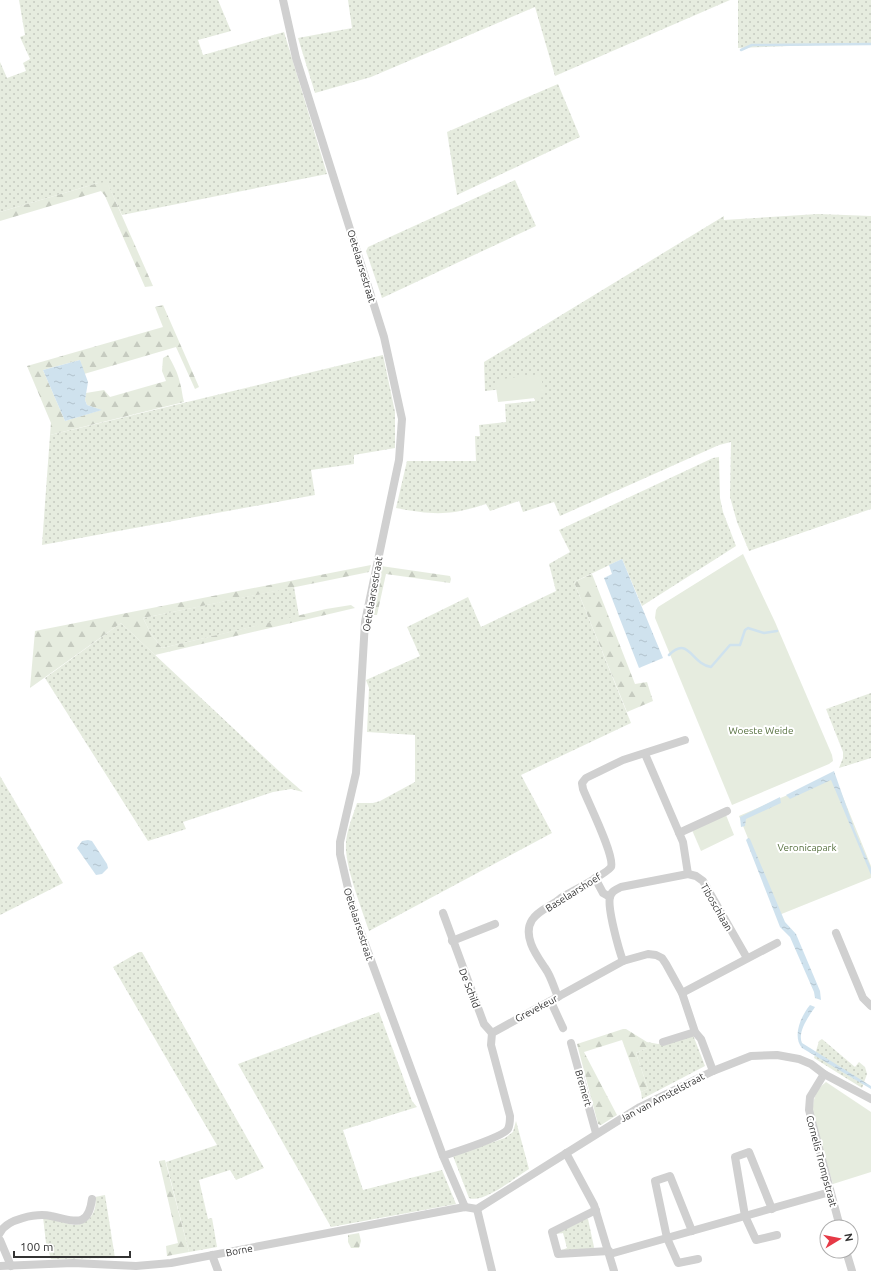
<svg xmlns="http://www.w3.org/2000/svg" width="871" height="1271" font-family="Ubuntu,sans-serif">
<style>
.grass{fill:url(#grass-dots)}
.forest{fill:url(#forest-firs)}
.green{fill:#e6ecdf}
.water{fill:url(#water-ripples)}
.lines{fill:none;stroke-linecap:round;stroke-linejoin:round}
.stream{stroke:#cfe2ee;stroke-width:2.5}
.minor{stroke:#d0d0d0;stroke-width:8}
.labels{text-anchor:middle;stroke-width:4;stroke-linejoin:round;paint-order:stroke}
.street-label{font-size:10px;fill:#333;stroke:#fff}
.park-label{font-size:10px;fill:#56703f;stroke:#fff}
</style>
<defs>
<pattern id="grass-dots" width="8" height="8" patternUnits="userSpaceOnUse"><rect width="8" height="8" fill="#e6ecdf"/><path d="M2 2h.1M6 6h.1" fill="none" stroke="#c6cbc0" stroke-width="1.8" stroke-linecap="round"/></pattern>
<pattern id="forest-firs" width="22" height="20" patternUnits="userSpaceOnUse"><rect width="22" height="20" fill="#e6ecdf"/><path d="M5 1l3.5 6h-7zM16 11l3.5 6h-7z" fill="#c6cbc0"/></pattern>
<pattern id="water-ripples" width="26" height="14" patternUnits="userSpaceOnUse"><rect width="26" height="14" fill="#cfe2ee"/><path d="M2 4q2-2 4 0t4 0M15 11q2-2 4 0t4 0" fill="none" stroke="#b2c2cd"/></pattern>
</defs>
<rect width="100%" height="100%" fill="#fff"/>
<g class="grass">
<polygon points="19,0 218,0 231,31 198,40 203,55 284,32 327,174 122,215 107,183 98,183 0,212 0,62 7,78 26,71 23,63 30,59 20,37 25,35"/>
<polygon points="348,0 730,0 555,76 535,7 371,77 315,93 298,38 352,28"/>
<polygon points="738,0 871,0 871,43 738,48"/>
<polygon points="558,84 580,137 457,195 447,132"/>
<polygon points="515,180 536,226 382,298 366,251 368,247"/>
<path d="M818,214L871,216V509L749,551L737,522L730,497L731,442L719,445L560,516L554,502L523,512L519,501L490,511L486,504C449,516 434,515 396,508L407,461H476L475,436H480L479,425L506,422L505,404L535,401L532,386L485,391L484,362L724,216V220Z"/>
<polygon points="383,355 395,412 395,448 354,455 354,464 311,470 315,495 42,545 50,435"/>
<path d="M719,457L720,498L723,512L736,546L642,606L622,559L574,582L631,723L521,775L552,833L369,931C362,909 345,867 346,845C346,831 353,816 357,803H373L380,801L415,782V735L367,732L369,688L366,680L420,656L407,627L468,597L481,627L556,591L549,564L570,552L559,530L713,458Z"/>
<polygon points="294,587 299,616 162,648 151,634 143,618"/>
<polygon points="121,623 280,772 303,792 291,789 273,792 183,822 186,829 148,841 45,678"/>
<polygon points="871,693 871,758 839,768 843,758 843,752 826,709"/>
<polygon points="0,776 63,883 0,915"/>
<polygon points="139,952 142,952 264,1168 236,1180 230,1170 199,1180 208,1219 212,1218 217,1247 189,1252 166,1162 217,1145 113,967"/>
<polygon points="379,1012 412,1101 417,1107 343,1130 363,1190 442,1170 456,1204 331,1227 238,1064"/>
<polygon points="693,1035 705,1066 642,1099 641,1092 648,1089 636,1053 647,1048 647,1042 658,1044"/>
<polygon points="822,1039 855,1067 859,1062 865,1067 867,1074 862,1088 814,1058 819,1041"/>
<path d="M516,1121L529,1169C516,1177 483,1204 469,1198L453,1156L505,1138L513,1132Z"/>
<path d="M105,1195L115,1258L51,1259L46,1243L43,1217C51,1219 68,1224 74,1225C89,1225 98,1211 95,1197Z"/>
<polygon points="584,1218 588,1219 594,1247 593,1250 562,1250 567,1248 563,1233 556,1234"/>
</g>
<g class="forest">
<polygon points="107,182 153,286 145,287 105,196 101,191 0,221 0,212 98,183"/>
<path d="M163,305L199,387L195,389L176,347L84,374L80,360L43,370L65,421L101,410L87,405L85,400L86,393L104,390L110,397L166,381L162,371L163,358L168,355C173,364 178,373 180,383C182,389 182,395 184,402L50,435L51,423L27,366L163,327L155,307Z"/>
<polygon points="371,565 369,572 143,618 151,634 162,648 326,609 351,605 355,608 155,655 121,623 30,688 35,631"/>
<polygon points="381,566 450,576 451,579 450,583 386,574 377,615 370,615"/>
<polygon points="592,574 635,684 647,682 653,701 627,712 574,582"/>
<polygon points="623,1029 626,1029 647,1042 647,1048 636,1053 648,1089 641,1092 622,1040 584,1052 617,1115 601,1125 598,1124 577,1044"/>
<polygon points="165,1160 189,1252 167,1256 166,1246 178,1243 159,1161"/>
<polygon points="359,1233 361,1241 359,1248 351,1248 348,1242 348,1235"/>
</g>
<g class="green">
<polygon points="541,374 544,397 498,402 495,380"/>
<polygon points="743,554 775,622 832,755 833,761 829,764 732,805 655,618 656,610 658,607"/>
<polygon points="834,775 871,866 871,878 779,915 739,816"/>
<polygon points="726,815 734,835 701,851 692,830"/>
<path d="M826,1082L871,1112V1172L833,1184L813,1117C812,1102 814,1091 826,1082Z"/>
</g>
<g class="water">
<polygon points="80,360 88,382 85,400 87,405 102,410 65,421 43,370"/>
<polygon points="622,559 663,658 639,668 604,578 612,574 609,565"/>
<polygon points="834,771 855,831 871,868 871,875 831,780 790,799 786,795"/>
<polygon points="780,797 781,803 746,819 745,826 741,827 740,817"/>
<polygon points="748,838 750,839 785,922 796,934 820,991 821,1000 815,998 814,992 790,937 780,927 746,840"/>
<polygon points="88,840 92,841 107,864 108,868 102,874 96,875 77,848 82,841"/>
<path d="M810,1005L815,1007C809,1016 797,1032 802,1043L871,1086V1089L802,1048C792,1036 801,1016 810,1005Z"/>
</g>
<g class="lines">
<g class="stream">
<polyline points="741,50 752,45 871,44"/>
<path d="M669,655C689,635 691,664 711,667L730,645H740L745,630L748,628L764,633L777,631"/>
</g>
<g class="minor">
<polyline points="283,0 296,58 384,337 402,419 399,460 365,622 356,773 340,842 340,854 354,914 443,1156 465,1207"/>
<polyline points="645,754 683,842 688,874"/>
<polyline points="679,833 727,811"/>
<polyline points="595,878 603,893 610,897"/>
<polyline points="443,913 484,1024 492,1033"/>
<polyline points="836,933 863,998 871,1006"/>
<polyline points="452,941 495,924"/>
<path d="M623,961C619,950 607,908 610,897C611,891 617,889 621,887L688,874L696,876L703,881L747,958"/>
<polyline points="682,993 777,943"/>
<path d="M558,997C554,988 551,976 545,968C537,956 522,936 532,920C538,910 552,906 561,898C569,893 608,873 611,867C615,856 588,802 583,789L582,783L586,778L623,760L685,740"/>
<polyline points="551,1002 563,1028"/>
<polyline points="663,1042 695,1032"/>
<polyline points="571,1043 596,1133"/>
<polyline points="824,1074 810,1097 809,1110 840,1227"/>
<polyline points="566,1153 594,1205 614,1271"/>
<path d="M443,1156C455,1152 503,1137 508,1129C510,1125 510,1121 510,1116L491,1045L492,1033L623,961L648,954L656,955L662,958L666,964L682,993L695,1032L701,1039L713,1071"/>
<polyline points="477,1209 492,1271"/>
<polyline points="772,1209 749,1152 735,1157 745,1216 756,1240 777,1235"/>
<polyline points="596,1210 552,1232 558,1254 609,1251"/>
<polyline points="692,1231 670,1176 655,1181 667,1238 678,1263 698,1259"/>
<path d="M0,1233C6,1219 37,1213 51,1216C73,1220 88,1230 92,1199"/>
<polyline points="0,1240 11,1266"/>
<polyline points="846,1251 852,1271"/>
<polyline points="610,1254 830,1192"/>
<polyline points="212,1255 218,1271"/>
<polyline points="0,1266 73,1263 136,1266 171,1263 454,1209 465,1207 477,1209 640,1107 713,1071 751,1056 777,1055 799,1059 811,1064 824,1074 871,1099"/>
</g>
</g>
<g class="labels">
<g class="street-label">
<text transform="translate(362 266) rotate(73)" y="4">Oetelaarsestraat</text>
<text transform="translate(372 594) rotate(-80)" y="4">Oetelaarsestraat</text>
<text transform="translate(573 892) rotate(-32)" y="4">Baselaarshoef</text>
<text transform="translate(717 907) rotate(60)" y="4">Tiboschlaan</text>
<text transform="translate(359 924) rotate(72)" y="4">Oetelaarsestraat</text>
<text transform="translate(470 988) rotate(69)" y="4">De Schild</text>
<text transform="translate(536 1008) rotate(-28)" y="4">Grevekeur</text>
<text transform="translate(584 1088) rotate(74)" y="4">Bremert</text>
<text transform="translate(662 1097) rotate(-28)" y="4">Jan van Amstelstraat</text>
<text transform="translate(822 1161) rotate(75)" y="4">Cornelis Trompstraat</text>
<text transform="translate(239 1250) rotate(-11)" y="4">Borne</text>
</g>
<g class="park-label">
<text x="761" y="734">Woeste Weide</text>
<text x="807" y="851">Veronicapark</text>
</g>
</g>
<g transform="translate(839 1239) rotate(80)"><circle r="19" fill="#ffffff" stroke="#adadad"/>
<path d="M0-3L7 15L0 10L-7 15Z" fill="#e63946"/>
<text y="-6" font-size="11" font-weight="bold" text-anchor="middle" fill="#333333">N</text>
</g>
<path d="M14 1251v6h116v-6" fill="none" stroke="#333333" stroke-width="2"/>
<text x="20" y="1251" font-size="12" fill="#333333" stroke="#ffffff" stroke-width="3" paint-order="stroke">100 m</text>
</svg>
